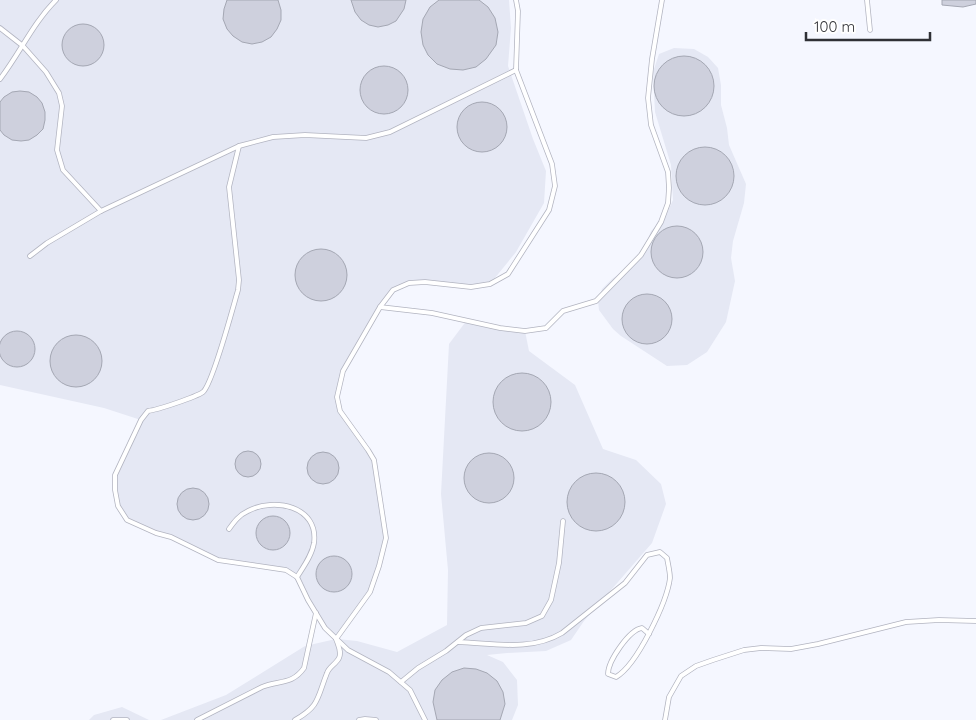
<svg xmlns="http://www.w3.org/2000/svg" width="976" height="720" font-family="Quicksand,sans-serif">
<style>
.built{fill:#e5e8f4}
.building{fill:#ced0dd;stroke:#a4a7b3}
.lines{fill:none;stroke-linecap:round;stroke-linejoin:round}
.lane-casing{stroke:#b2b4c0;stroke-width:5.5}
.lane{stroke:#fff;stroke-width:4}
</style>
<rect width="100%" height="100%" fill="#f5f7ff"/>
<g class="built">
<polygon points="0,0 509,0 511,28 508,66 533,139 546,171 544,203 516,252 490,284 471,287 409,283 393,290 380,307 343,371 337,397 340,411 374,460 386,538 370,592 337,639 357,641 397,652 447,625 448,570 441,494 449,344 467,320 525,331 529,351 575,385 603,449 636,460 661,484 666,504 652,543 584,621 571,640 546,651 507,653 487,655 503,662 517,680 518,705 512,720 161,720 226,695 305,646 336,639 325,628 297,577 286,570 218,560 171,537 127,520 118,506 115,475 141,420 104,408 0,385"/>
<polygon points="674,48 694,49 708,57 718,68 721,85 721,105 727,128 729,145 746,184 744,203 733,241 731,258 735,281 726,322 707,352 687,365 667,366 621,336 613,329 599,310 598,301 602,289 612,279 633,264 644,249 651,231 665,217 673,200 671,165 655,112 653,72 659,54"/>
<polygon points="122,707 149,720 89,720 94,715"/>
</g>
<g class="building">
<polygon points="227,0 278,0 281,10 281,20 277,29 271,37 262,42 252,44 242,42 233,36 227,29 223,19 224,9"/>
<polygon points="351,0 406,0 404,9 396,21 388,25 378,27 369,25 361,20 355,12"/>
<polygon points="439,0 479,0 488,7 495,18 498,32 496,45 486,59 476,67 463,70 450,69 437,64 428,55 423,45 421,32 423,19 430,7"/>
<polygon points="942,0 976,0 976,4 963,7 942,5"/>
<circle cx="83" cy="45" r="21"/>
<circle cx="684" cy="86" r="30"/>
<circle cx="384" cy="90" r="24"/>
<polygon points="20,91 29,92 37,97 42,103 45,112 45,120 43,129 37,135 29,140 21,141 12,140 4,135 0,130 0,102 4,97 12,92"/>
<circle cx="482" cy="127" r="25"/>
<circle cx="705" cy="176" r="29"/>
<circle cx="677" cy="252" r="26"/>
<circle cx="321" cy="275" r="26"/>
<circle cx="647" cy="319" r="25"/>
<circle cx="17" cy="349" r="18"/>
<circle cx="76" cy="361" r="26"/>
<circle cx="522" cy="402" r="29"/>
<circle cx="248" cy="464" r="13"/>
<circle cx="323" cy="468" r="16"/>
<circle cx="489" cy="478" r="25"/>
<circle cx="596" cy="502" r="29"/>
<circle cx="193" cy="504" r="16"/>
<circle cx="273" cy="533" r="17"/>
<circle cx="334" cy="574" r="18"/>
<polygon points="464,668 476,669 487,673 497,681 503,692 505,704 500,720 437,720 433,702 435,690 442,680 452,672"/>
</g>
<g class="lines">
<defs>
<g id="lane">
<polyline points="867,0 870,30"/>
<polyline points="0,28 23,46 46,72 59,93 62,106 57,150 63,170 101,211"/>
<path d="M0,79C20,53 33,23 56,0"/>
<path d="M239,146L229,187L239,280L238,290C233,307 213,383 203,392C196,397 157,410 148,411L141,420L115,475V490L118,506L127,520L156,533L171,537L218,560L286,570L297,577L308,600L325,628L348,650L389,672L410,690L425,720"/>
<polyline points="30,256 47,243 101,211 239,146 273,137 305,135 366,138 390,132 516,70"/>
<polyline points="380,307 432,313 500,328 525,331 546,328 563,311 596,301 641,255 661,222 668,203 669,188 668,172 651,125 648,98 652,59 662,0"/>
<path d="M229,529C234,522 239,515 248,511C274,497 319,506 314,543C312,555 304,566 297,577"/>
<path d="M458,642C493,643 530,652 562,633L625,583L647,555L660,552L667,558C668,564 670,572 670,578C667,602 637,665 616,677L608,674C608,661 629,630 642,628L649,634"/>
<polyline points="401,682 418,668 446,651 466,635 481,628 526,623 542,616 551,600 559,563 563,521"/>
<polyline points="113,720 127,720"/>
<path d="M197,720L262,687C279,680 292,685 304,668L316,613"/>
<path d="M295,720C320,706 317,698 327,673C329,667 336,664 339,658C342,652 338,645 336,639L370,592L379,566L386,538L374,460L368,450L340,411L337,397L343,371L380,307L393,290L409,283L425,282L471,287L490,284L508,274L549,210L555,186L552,164L516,70L518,11L516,0"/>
<polyline points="359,720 365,719 376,720"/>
<polyline points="665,720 669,697 681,676 696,666 713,660 744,650 761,648 791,649 818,644 906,622 939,620 976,621"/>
</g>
</defs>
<use href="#lane" class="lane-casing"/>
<use href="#lane" class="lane"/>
</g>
<path d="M806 32v8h124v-8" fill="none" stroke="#2f3035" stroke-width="2.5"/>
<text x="814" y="32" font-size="15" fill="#2f3035" stroke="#ffffff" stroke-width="4" paint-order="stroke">100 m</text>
</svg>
